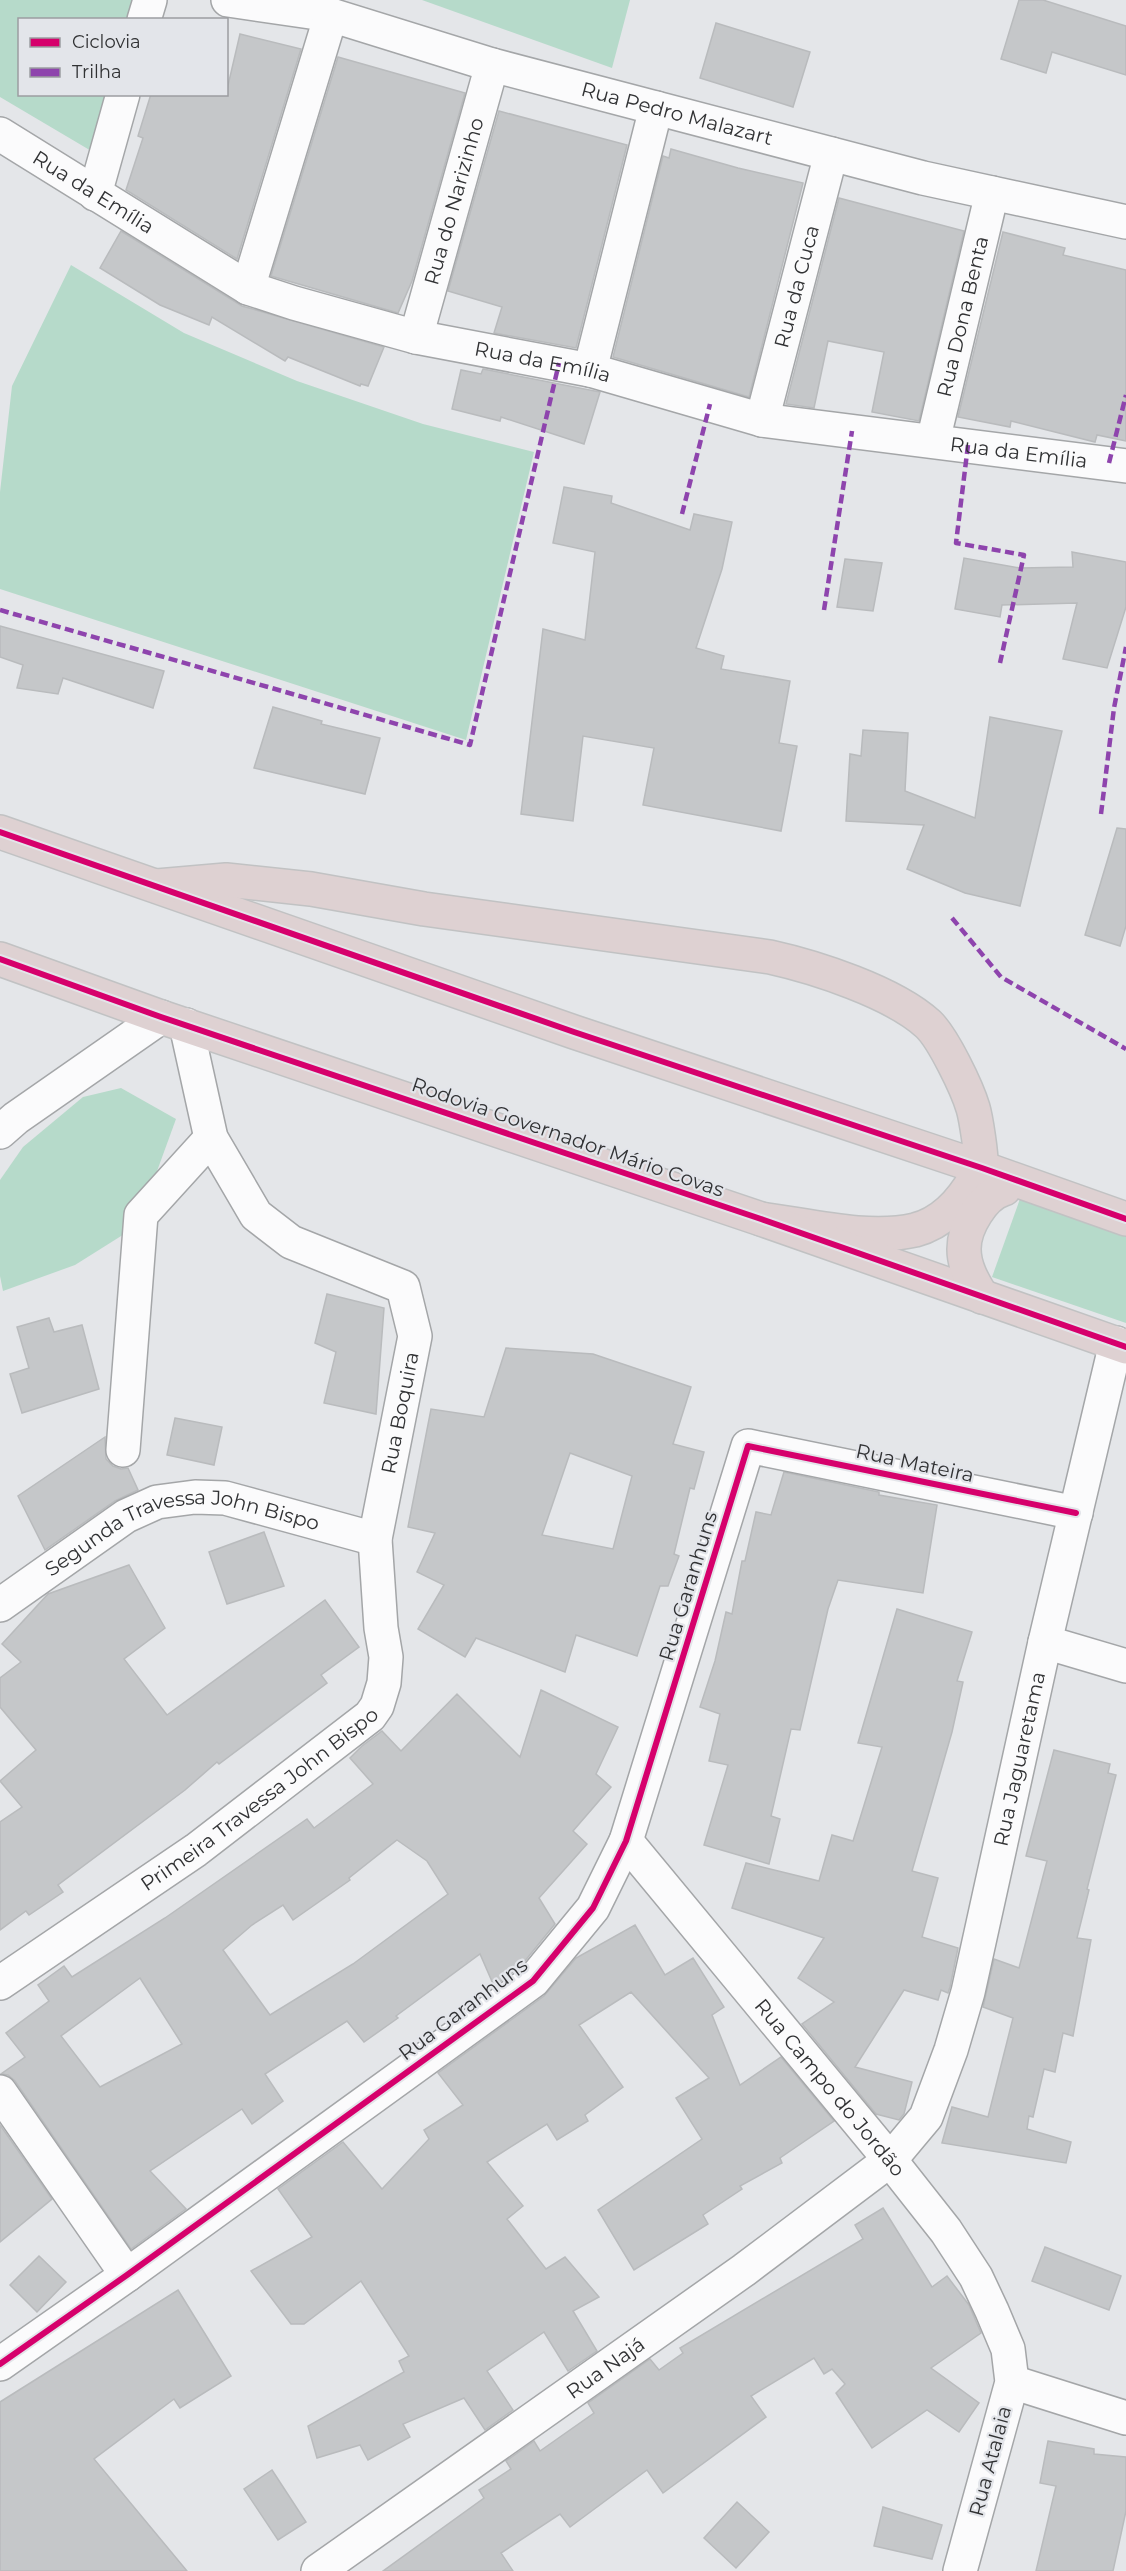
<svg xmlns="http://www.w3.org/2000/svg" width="1126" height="2571" font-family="Montserrat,sans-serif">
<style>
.green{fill:#b6daca}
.building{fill:#c5c7c9;stroke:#b9bbbd;stroke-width:1.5;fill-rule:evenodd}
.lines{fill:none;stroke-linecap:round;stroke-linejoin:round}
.street-casing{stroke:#a4a6a8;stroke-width:36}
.highway-casing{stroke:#c1c2c3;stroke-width:36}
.street{stroke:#fbfbfc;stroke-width:33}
.highway{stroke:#ded1d2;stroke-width:33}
.quiet{stroke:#8e44ad;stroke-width:4.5;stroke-dasharray:9 4.5;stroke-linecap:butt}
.cycleway-casing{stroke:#e3e5ea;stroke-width:10}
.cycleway{stroke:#d6006c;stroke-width:6}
.labels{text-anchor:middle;stroke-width:4.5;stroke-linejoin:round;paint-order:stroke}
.street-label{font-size:20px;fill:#313234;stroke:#e3e5ea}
</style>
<rect width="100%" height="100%" fill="#e4e6e9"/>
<g class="green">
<polygon points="0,0 137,0 133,19 20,20 20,94 114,95 93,152 0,97"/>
<polygon points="422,0 630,0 612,68"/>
<polygon points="71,265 184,333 297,381 423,424 534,452 466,740 0,589 0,492 12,386"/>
<polygon points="121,1088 176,1119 137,1226 75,1265 3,1291 0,1276 0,1180 23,1147 83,1097"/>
<polygon points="1021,1196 1126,1233 1126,1323 992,1277"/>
</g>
<g class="building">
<polygon points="1019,0 1043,0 1126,26 1126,75 1052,52 1046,73 1001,59"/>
<polygon points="716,23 810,52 793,107 700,78"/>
<polygon points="240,34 301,49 237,259 126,190 143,138 138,136 151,94 226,94"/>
<polygon points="338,57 465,93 412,281 398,313 271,276"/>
<polygon points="499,111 627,145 576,348 494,333 502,307 448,291"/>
<polygon points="671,149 738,168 803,183 749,397 613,357 663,156 669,158"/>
<polygon points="839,198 964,231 919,421 872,412 884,352 828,341 814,408 786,404"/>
<polygon points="121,231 242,306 384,347 368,386 361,384 360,386 288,357 285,361 212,317 209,325 160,305 100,268"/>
<polygon points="1003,232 1065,248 1063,255 1126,270 1126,441 1097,435 1095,442 1011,421 1010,427 958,417"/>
<polygon points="483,369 600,392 584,444 501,417 500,421 452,409 461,370 481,374"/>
<polygon points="564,487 612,496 611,503 690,530 694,514 732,522 722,569 696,648 724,656 721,669 790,681 779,743 797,746 781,831 643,805 654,748 583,736 573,821 521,814 543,629 585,640 595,552 553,543"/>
<polygon points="1072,552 1126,562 1126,607 1107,668 1063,659 1077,603 1002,605 1000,617 955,609 964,558 1020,568 1073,567"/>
<polygon points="845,559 882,563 873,611 837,607"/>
<polygon points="0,626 164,671 153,708 63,678 58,694 17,688 23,665 0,657"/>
<polygon points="273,707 322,721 321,724 380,738 365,794 254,768"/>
<polygon points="990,717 1062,731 1020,906 965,893 907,869 924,825 846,821 850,754 861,756 863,730 908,733 905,791 975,818"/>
<polygon points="1117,828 1126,829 1126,926 1120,946 1085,935"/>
<polygon points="327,1294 384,1308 376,1414 324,1403 336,1352 315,1343"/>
<polygon points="49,1318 54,1332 82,1325 99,1389 22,1413 10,1374 29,1368 17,1327"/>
<path d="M506,1348L593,1354L691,1387L673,1444L704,1452L694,1489L690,1488L674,1554L679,1556L668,1586H660L637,1656L576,1635L565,1672L476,1638L465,1657L418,1629L444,1585L417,1572L435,1533L408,1527L431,1409L484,1417ZM570,1453L632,1476L613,1549L542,1535Z"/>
<polygon points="175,1418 222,1427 214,1465 167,1455"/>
<polygon points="105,1437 106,1459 113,1466 121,1469 128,1468 138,1490 115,1501 45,1550 18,1496"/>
<polygon points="784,1472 879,1492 879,1495 937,1505 923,1593 838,1580 828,1609 800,1730 791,1729 771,1816 780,1819 769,1864 704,1845 728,1765 709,1761 720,1714 700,1707 715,1661 726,1612 732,1614 742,1561 745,1561 756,1512 771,1515"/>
<polygon points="264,1532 284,1586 227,1604 209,1552"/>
<polygon points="129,1565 165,1628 124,1659 167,1715 325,1600 359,1647 321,1675 327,1683 219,1764 217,1762 185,1790 58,1885 63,1892 29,1915 26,1911 0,1930 0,1822 22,1807 0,1781 36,1750 0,1707 0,1678 21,1662 2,1644 48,1594"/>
<polygon points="897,1609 972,1632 957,1681 963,1682 952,1732 912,1871 938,1878 922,1937 958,1948 950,1987 948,1993 941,1990 938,2000 904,1990 855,2067 912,2082 904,2114 899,2120 876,2114 802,2024 834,2002 798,1978 824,1938 732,1908 746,1863 819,1881 832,1835 853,1841 882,1747 858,1743"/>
<path d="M541,1690L618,1727L596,1774L611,1787L573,1831L587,1844L539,1898L555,1924L520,1967L494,1986L480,1954L396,2016L398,2018L364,2042L347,2021L265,2074L283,2101L252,2124L242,2109L150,2171L186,2209L131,2249L15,2081L8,2075L1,2074L25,2057L6,2033L49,2001L38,1985L64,1966L72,1977L165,1918L307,1819L314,1828L373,1784L350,1758L362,1746L382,1731L401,1751L457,1694L520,1757ZM397,1840L427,1861L448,1894L353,1964L270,2015L223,1950L252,1925L283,1905L293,1920L350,1880L349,1878ZM140,1978L182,2044L100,2087L61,2036Z"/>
<polygon points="1054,1750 1110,1764 1108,1773 1116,1775 1087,1889 1089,1890 1077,1938 1091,1940 1073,2036 1063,2033 1055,2072 1044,2069 1033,2117 1029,2116 1027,2129 1071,2142 1066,2163 942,2143 952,2107 988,2117 1013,2018 983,2007 994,1959 1019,1968 1047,1861 1026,1856"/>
<polygon points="635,1925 665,1975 693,1958 724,2007 712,2015 740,2085 781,2057 834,2121 780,2158 782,2163 740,2186 742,2189 703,2215 708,2224 634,2270 598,2210 702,2139 676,2098 709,2078 631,1992 579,2025 623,2087 585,2115 588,2121 557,2140 547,2124 487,2162 523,2206 507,2219 546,2269 565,2257 599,2297 573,2311 597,2351 568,2371 544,2332 487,2371 513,2410 485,2430 464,2398 403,2424 410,2437 368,2460 360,2445 317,2458 308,2426 404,2372 399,2361 409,2356 361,2281 304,2324 291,2324 251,2271 312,2237 278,2189 343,2142 382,2189 429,2139 424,2130 463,2105 438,2073 544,1996 576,1958"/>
<polygon points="0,2125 52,2199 0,2242"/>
<polygon points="883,2208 932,2287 947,2276 969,2305 981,2333 931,2368 979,2403 959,2432 927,2410 872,2448 836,2393 845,2384 832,2369 824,2374 814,2358 751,2396 766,2417 663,2493 647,2470 570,2527 560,2514 501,2553 513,2571 383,2571 484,2498 479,2490 511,2469 506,2461 534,2441 540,2451 594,2413 588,2403 650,2359 659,2370 683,2353 680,2348 863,2239 855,2225"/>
<polygon points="1045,2247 1121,2276 1109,2310 1032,2281"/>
<polygon points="39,2256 66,2282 37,2312 10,2285"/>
<polygon points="178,2290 231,2376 180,2408 174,2399 94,2459 187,2571 0,2571 0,2402"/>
<polygon points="1048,2441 1094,2449 1094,2454 1126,2457 1126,2511 1113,2571 1036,2571 1056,2486 1040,2483"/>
<polygon points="272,2470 306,2522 278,2540 244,2489"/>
<polygon points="737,2502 769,2532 736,2568 704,2538"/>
<polygon points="883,2507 942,2525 932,2559 874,2546"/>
</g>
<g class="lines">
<defs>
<g id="street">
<path id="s1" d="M228,0L331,15L492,65L923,178L1126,222"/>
<polyline points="144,20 150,0"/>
<path id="s2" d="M0,134L248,288L294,303L416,337L590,370L762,420L1126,466"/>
<polyline points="95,194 123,94"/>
<polyline points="248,288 331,15"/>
<path id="s3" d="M416,337L492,65"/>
<polyline points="590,370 656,108"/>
<path id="s4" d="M762,420L831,154"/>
<path id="s5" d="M933,441L992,193"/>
<polyline points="0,1132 16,1118 161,1017"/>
<polyline points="123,1450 141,1215 211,1138"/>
<path id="s6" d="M0,1605L126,1516L157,1502L195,1497L225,1498L375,1539"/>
<polyline points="1045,1642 1126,1666"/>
<path id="s7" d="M626,1841L890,2160L946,2231L976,2277L992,2311L1008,2349L1012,2382L960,2571"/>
<path id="s8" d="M0,1983L196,1850L370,1716L377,1706L384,1683L386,1657L381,1628L375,1539L415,1336L403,1287L291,1242L256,1215L211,1138L186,1025"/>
<polyline points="0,2092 127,2275"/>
<polyline points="0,2364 127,2275 533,1981 593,1908 626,1841 748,1446 1076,1513"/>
<polyline points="1012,2382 1126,2418"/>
<path id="s9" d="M318,2571L744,2270L890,2160L926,2117L951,2050L968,1992L1045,1642L1116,1343"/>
</g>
<g id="highway">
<polyline points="0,832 574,1032 982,1168 1126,1219"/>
<path d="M157,886L226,880L311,889L424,909L770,957C815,967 893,992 928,1024C943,1038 967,1088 973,1108C976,1118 982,1157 981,1166C981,1170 977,1175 975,1178C962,1201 942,1223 915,1230C868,1241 808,1225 761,1219"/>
<polyline points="0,959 161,1017 761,1219 1126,1347"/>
<path d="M982,1297C973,1282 964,1267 964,1249C964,1227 983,1195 1004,1189"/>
</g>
</defs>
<use href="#street" class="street-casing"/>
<use href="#highway" class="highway-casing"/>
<use href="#street" class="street"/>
<use href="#highway" class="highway"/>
<g class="quiet">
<polyline points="968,445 956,543 1024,555 1000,663"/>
<polyline points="1109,463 1126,395"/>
<polyline points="682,514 710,404"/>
<polyline points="0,610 470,745 559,363"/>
<polyline points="824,610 852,431"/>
<polyline points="1101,814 1114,708 1126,647"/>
<polyline points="952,918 1001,977 1126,1049"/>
</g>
<defs>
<g id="cycleway">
<polyline points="0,832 574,1032 982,1168 1126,1219"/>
<polyline points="0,959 161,1017 761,1219 1126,1347"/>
<polyline points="0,2364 127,2275 533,1981 593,1908 626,1841 748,1446 1076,1513"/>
</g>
</defs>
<use href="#cycleway" class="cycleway-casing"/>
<use href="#cycleway" class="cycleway"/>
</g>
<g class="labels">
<g class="street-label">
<text dy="7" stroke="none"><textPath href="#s1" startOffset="464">Rua Pedro Malazart</textPath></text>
<text dy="7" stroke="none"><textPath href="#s2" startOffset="110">Rua da Emília</textPath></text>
<text dy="7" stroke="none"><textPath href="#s3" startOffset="141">Rua do Narizinho</textPath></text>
<text dy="7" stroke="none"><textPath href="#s4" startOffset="138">Rua da Cuca</textPath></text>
<text dy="7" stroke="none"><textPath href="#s5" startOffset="128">Rua Dona Benta</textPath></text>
<text dy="7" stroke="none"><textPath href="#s2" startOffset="596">Rua da Emília</textPath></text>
<text dy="7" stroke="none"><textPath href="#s2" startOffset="1082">Rua da Emília</textPath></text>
<text transform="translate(568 1137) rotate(19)" y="7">Rodovia Governador Mário Covas</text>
<text dy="7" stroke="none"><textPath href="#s8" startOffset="766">Rua Boquira</textPath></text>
<text transform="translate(915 1463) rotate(12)" y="7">Rua Mateira</text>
<text dy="7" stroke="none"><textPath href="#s6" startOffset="206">Segunda Travessa John Bispo</textPath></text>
<text transform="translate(688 1586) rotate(-73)" y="7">Rua Garanhuns</text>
<text dy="7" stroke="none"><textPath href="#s9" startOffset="1131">Rua Jaguaretama</textPath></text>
<text dy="7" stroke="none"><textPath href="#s8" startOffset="318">Primeira Travessa John Bispo</textPath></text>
<text transform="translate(463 2009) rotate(-37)" y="7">Rua Garanhuns</text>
<text dy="7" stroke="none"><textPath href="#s7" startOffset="320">Rua Campo do Jordão</textPath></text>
<text dy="7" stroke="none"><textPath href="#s9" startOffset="352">Rua Najá</textPath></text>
<text transform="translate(990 2461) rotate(-75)" y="7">Rua Atalaia</text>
</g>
</g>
<rect x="18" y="18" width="210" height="78" fill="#e3e5ea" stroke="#9c9da1" stroke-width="1.5"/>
<rect x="30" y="38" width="30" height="9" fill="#d6006c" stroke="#9c9da1" stroke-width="1.5"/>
<text x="72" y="48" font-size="18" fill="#313234">Ciclovia</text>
<rect x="30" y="68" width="30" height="9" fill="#8e44ad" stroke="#9c9da1" stroke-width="1.5"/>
<text x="72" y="78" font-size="18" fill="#313234">Trilha</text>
</svg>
